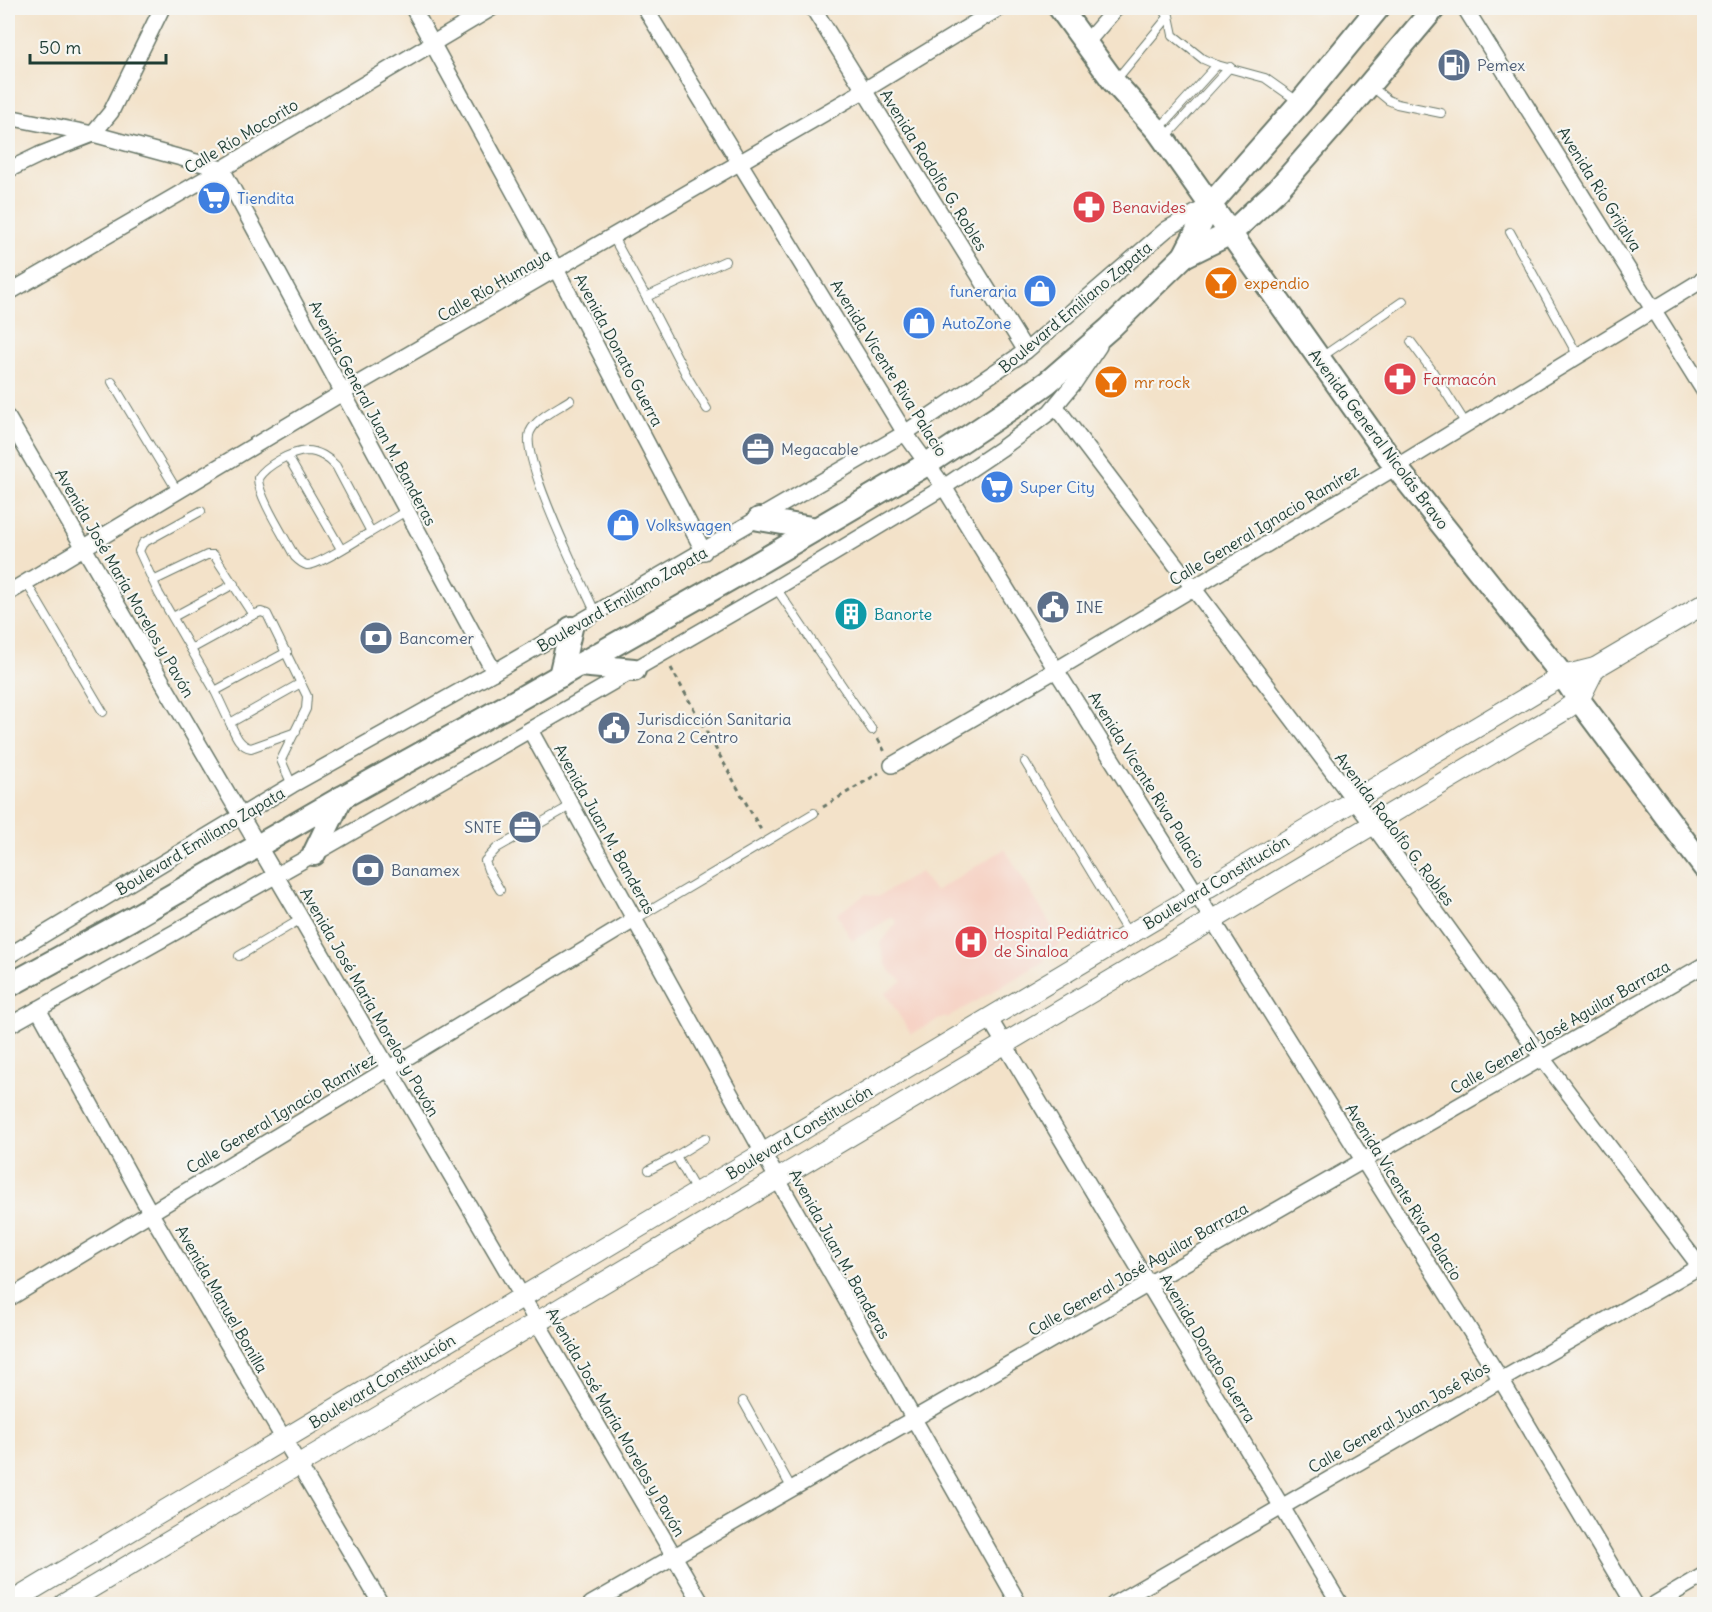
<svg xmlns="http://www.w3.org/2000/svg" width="1712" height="1612" font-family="Delius,sans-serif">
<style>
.built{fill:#f6d2c4}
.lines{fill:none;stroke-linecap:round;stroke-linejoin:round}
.service-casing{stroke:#697768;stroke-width:10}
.minor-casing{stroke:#697768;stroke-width:18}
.tertiary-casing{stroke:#697768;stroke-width:22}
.secondary-casing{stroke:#697768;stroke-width:26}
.path{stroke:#697768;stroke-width:3;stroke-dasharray:4.5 4.5;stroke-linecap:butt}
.service{stroke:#fff;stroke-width:8}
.minor{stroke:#fff;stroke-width:15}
.tertiary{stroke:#fff;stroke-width:20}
.secondary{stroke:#fff;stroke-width:22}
.labels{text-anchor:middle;stroke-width:4.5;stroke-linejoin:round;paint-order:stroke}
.service-label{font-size:16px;fill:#4e5e75;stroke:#f6f6f2;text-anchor:start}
.street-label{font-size:16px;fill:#1f3d34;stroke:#f6f6f2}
.shop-label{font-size:16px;fill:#366cbe;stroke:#f6f6f2;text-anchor:start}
.health-label{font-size:16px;fill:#be3a42;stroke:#f6f6f2;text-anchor:start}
.food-label{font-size:16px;fill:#c56008;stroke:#f6f6f2;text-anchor:start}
.culture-label{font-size:16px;fill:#0d838f;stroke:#f6f6f2;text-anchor:start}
</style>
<rect width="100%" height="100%" fill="#f6f6f2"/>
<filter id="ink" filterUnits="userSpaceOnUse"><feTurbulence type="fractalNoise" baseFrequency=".0167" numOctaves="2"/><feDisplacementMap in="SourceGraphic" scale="12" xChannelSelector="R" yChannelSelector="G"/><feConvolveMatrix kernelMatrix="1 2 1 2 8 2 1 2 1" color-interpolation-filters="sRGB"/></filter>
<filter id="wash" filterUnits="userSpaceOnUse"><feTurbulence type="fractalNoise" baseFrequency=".008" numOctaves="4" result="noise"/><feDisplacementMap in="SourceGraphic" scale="24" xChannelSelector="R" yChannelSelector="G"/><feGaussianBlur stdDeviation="1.35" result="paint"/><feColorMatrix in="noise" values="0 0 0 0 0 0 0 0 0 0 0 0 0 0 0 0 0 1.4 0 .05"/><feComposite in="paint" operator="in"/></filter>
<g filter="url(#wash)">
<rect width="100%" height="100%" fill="#f3e2c9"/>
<polygon class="built" points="1005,849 1062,944 1043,956 1045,961 947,1018 945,1016 911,1034 885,993 903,981 893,974 885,963 880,944 897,923 892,917 852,941 837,914 866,894 877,897 920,872 935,891"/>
</g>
<g filter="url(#ink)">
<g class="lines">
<defs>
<g id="service">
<polyline points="1161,8 1169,16 1173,35 1203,59 1217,65 1265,78 1299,102"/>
<polyline points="1116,80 1169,16"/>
<polyline points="1371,86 1388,100 1397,104 1441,113"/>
<polyline points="1160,128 1217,65"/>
<polyline points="1166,137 1230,67"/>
<polyline points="1510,232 1578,356"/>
<polyline points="613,237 646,297 725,261"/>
<polyline points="646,297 688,378 707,409"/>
<polyline points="1411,342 1431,369 1466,424"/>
<polyline points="1320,358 1403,301"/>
<polyline points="112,382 178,492"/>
<path d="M570,400C558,408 536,418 530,432C519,456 583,585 596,614"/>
<polyline points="288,457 341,549"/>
<polyline points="201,511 143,543 139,551 159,594 215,691 230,723 301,683"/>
<path d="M371,532C360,538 318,566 307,565C302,564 299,561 295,557C286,539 258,497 258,478C267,465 290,452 307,451C318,451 329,458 336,466L371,532L406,511"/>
<polyline points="153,581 207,555 214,555 253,615"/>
<polyline points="26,582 103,712"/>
<polyline points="776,588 872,730"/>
<polyline points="173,617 234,584"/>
<polyline points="191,649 253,615 261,612 267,614 307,696 306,709 281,760 292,785"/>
<polyline points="215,691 287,652"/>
<path d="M230,723C235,734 239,746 251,748L296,732"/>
<polyline points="1025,762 1128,933"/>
<polyline points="500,890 488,870 485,861 497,848 572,805"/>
<polyline points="634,920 814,813"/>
<polyline points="239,956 301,919"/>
<polyline points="676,1156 705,1138"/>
<polyline points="649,1170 676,1156 696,1191"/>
<polyline points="743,1401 792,1489"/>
</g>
<g id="minor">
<polyline points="413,8 556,269 704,552"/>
<polyline points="645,8 905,433 944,487 1056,670 1501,1380 1634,1604"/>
<polyline points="813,8 1026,351"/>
<polyline points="1465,8 1704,391"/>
<polyline points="1086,43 1116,8"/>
<polyline points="8,117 93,134 222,169 494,672"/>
<polyline points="8,170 39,155 93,134 111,112 162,8"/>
<polyline points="8,293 222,169 492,8"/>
<polyline points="1056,407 1373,825 1542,1058 1704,1272"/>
<polyline points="8,418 702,1604"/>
<polyline points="8,593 342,393 863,91 999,8"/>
<polyline points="530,730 778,1180 1019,1604"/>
<polyline points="892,765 1056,670 1396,467 1704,279"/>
<polyline points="8,956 292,785 494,672 905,433 1026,351 1167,229 1211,204"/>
<polyline points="38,1009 150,1212 381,1604"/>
<polyline points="989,1018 1340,1604"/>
<polyline points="8,1026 314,854 776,588 944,487 1002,448 1050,412 1074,383 1099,346"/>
<polyline points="8,1299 634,920"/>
<polyline points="591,1604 1704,965"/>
<polyline points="1114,1604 1501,1380 1704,1264"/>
<polyline points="1655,1604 1704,1575"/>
</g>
<g id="tertiary">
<polyline points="8,1604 1544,687 1563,676 1595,668 1704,604"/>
<polyline points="64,1604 1560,713 1579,700 1595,668"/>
</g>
<g id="secondary">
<polyline points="1060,8 1114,82 1158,131 1396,467 1563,676 1579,700 1704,867"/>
<polyline points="1184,256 1211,204 1300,103 1378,8"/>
<polyline points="759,519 817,529"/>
<polyline points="579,665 634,670"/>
<polyline points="560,676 571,628"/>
<polyline points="314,854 341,798"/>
<polyline points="8,986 131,919 341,798 512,703 760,562 927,464 1016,405 1048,382 1110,328 1184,256 1231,233 1278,189 1369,85 1434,8"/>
</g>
</defs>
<use href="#service" class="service-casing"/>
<use href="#minor" class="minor-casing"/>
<use href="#tertiary" class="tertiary-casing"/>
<use href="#secondary" class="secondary-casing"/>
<g class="path">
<polyline points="671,668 761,830"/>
<polyline points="878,739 885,752"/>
<polyline points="823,807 879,773"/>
</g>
<use href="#service" class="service"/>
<use href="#minor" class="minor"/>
<use href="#tertiary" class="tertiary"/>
<use href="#secondary" class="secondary"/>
</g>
</g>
<defs>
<symbol id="fuel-disc" viewBox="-11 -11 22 22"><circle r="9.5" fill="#5c6f8a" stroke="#f6f6f2"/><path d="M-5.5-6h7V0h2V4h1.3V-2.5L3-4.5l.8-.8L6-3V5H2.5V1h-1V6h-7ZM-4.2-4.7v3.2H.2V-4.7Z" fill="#fff"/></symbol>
<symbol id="supermarket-disc" viewBox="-11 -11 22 22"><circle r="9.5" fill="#3f7fe0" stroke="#f6f6f2"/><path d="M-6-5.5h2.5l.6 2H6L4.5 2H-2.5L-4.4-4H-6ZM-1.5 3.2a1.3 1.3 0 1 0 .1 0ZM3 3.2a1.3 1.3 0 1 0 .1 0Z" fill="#fff"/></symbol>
<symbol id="pharmacy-disc" viewBox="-11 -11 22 22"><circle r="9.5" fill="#e0444e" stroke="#f6f6f2"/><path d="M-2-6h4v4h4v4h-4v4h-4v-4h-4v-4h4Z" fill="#fff"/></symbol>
<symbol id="bar-disc" viewBox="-11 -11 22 22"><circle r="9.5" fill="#e8710a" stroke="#f6f6f2"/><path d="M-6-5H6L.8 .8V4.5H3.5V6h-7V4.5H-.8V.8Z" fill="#fff"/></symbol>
<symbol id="shop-disc" viewBox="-11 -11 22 22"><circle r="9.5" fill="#3f7fe0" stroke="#f6f6f2"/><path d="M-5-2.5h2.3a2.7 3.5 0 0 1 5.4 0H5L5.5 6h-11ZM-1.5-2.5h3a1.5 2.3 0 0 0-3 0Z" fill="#fff"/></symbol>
<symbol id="office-disc" viewBox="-11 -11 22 22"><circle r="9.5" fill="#5c6f8a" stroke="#f6f6f2"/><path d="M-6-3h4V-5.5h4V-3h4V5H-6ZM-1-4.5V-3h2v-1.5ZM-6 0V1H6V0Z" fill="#fff"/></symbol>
<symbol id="civic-disc" viewBox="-11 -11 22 22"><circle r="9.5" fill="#5c6f8a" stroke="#f6f6f2"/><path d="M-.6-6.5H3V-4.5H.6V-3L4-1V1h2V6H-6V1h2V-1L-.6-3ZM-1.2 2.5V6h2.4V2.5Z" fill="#fff"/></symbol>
<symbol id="building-disc" viewBox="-11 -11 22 22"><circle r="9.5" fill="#0f9aa8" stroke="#f6f6f2"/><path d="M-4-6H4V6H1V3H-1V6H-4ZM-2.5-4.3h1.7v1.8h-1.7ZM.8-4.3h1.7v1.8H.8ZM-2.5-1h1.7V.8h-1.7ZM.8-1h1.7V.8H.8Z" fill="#fff"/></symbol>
<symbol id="bank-disc" viewBox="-11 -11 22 22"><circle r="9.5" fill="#5c6f8a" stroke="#f6f6f2"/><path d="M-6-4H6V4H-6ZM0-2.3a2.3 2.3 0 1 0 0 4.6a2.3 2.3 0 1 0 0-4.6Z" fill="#fff"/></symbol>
<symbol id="hospital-disc" viewBox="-11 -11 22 22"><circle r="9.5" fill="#e0444e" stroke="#f6f6f2"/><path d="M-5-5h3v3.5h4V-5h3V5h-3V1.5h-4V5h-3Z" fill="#fff"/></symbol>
</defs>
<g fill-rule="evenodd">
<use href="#fuel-disc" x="1435" y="46" width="38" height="38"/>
<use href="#supermarket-disc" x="195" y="179" width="38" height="38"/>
<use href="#pharmacy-disc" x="1070" y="188" width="38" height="38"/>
<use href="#bar-disc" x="1202" y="264" width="38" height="38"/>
<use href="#shop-disc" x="1021" y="272" width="38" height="38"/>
<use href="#shop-disc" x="900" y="304" width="38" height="38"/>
<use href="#pharmacy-disc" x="1381" y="360" width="38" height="38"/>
<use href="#bar-disc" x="1092" y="363" width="38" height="38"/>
<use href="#office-disc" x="739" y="430" width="38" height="38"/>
<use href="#supermarket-disc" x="978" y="468" width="38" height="38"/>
<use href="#shop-disc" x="604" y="506" width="38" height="38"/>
<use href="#civic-disc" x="1034" y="588" width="38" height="38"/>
<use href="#building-disc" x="832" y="595" width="38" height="38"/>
<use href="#bank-disc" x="357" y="619" width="38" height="38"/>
<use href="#civic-disc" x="595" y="709" width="38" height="38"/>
<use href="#office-disc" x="506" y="808" width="38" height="38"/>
<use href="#bank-disc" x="349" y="851" width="38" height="38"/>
<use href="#hospital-disc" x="952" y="923" width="38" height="38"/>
</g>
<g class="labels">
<g class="service-label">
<text x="1477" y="71">Pemex</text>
<text x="781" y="455">Megacable</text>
<text x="1076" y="613">INE</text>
<text x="399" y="644">Bancomer</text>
<text x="637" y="725">Jurisdicción Sanitaria<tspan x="637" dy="18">Zona 2 Centro</tspan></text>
<text x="502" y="833" text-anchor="end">SNTE</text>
<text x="391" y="876">Banamex</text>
</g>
<g class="street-label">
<text transform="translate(241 136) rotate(-31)" y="6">Calle Río Mocorito</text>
<text transform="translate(934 170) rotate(58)" y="6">Avenida Rodolfo G. Robles</text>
<text transform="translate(1600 189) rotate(58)" y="6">Avenida Río Grijalva</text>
<text transform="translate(494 285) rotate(-30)" y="6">Calle Río Humaya</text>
<text transform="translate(1075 307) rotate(-40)" y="6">Boulevard Emiliano Zapata</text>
<text transform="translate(619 350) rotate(62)" y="6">Avenida Donato Guerra</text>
<text transform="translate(889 368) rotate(58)" y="6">Avenida Vicente Riva Palacio</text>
<text transform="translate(373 413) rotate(62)" y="6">Avenida General Juan M. Banderas</text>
<text transform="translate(1379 439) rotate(53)" y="6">Avenida General Nicolás Bravo</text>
<text transform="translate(1264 525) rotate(-31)" y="6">Calle General Ignacio Ramírez</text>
<text transform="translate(125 583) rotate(60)" y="6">Avenida José María Morelos y Pavón</text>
<text transform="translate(622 599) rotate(-30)" y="6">Boulevard Emiliano Zapata</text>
<text transform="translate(1147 780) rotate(58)" y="6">Avenida Vicente Riva Palacio</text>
<text transform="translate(605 829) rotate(61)" y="6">Avenida Juan M. Banderas</text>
<text transform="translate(1395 829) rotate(53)" y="6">Avenida Rodolfo G. Robles</text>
<text transform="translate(200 841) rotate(-31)" y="6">Boulevard Emiliano Zapata</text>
<text transform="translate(1216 882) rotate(-31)" y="6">Boulevard Constitución</text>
<text transform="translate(370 1002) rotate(60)" y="6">Avenida José María Morelos y Pavón</text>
<text transform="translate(1560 1027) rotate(-30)" y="6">Calle General José Aguilar Barraza</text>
<text transform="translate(281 1113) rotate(-31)" y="6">Calle General Ignacio Ramírez</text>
<text transform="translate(799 1132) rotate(-31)" y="6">Boulevard Constitución</text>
<text transform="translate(1404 1192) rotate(58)" y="6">Avenida Vicente Riva Palacio</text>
<text transform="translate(840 1254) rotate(61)" y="6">Avenida Juan M. Banderas</text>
<text transform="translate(1138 1269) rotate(-30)" y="6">Calle General José Aguilar Barraza</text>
<text transform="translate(222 1299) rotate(60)" y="6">Avenida Manuel Bonilla</text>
<text transform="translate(1208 1348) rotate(59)" y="6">Avenida Donato Guerra</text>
<text transform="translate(382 1381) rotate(-31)" y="6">Boulevard Constitución</text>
<text transform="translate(1399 1417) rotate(-30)" y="6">Calle General Juan José Ríos</text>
<text transform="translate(616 1422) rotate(60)" y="6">Avenida José María Morelos y Pavón</text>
</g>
<g class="shop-label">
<text x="237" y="204">Tiendita</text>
<text x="1017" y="297" text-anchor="end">funeraria</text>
<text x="942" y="329">AutoZone</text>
<text x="1020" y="493">Super City</text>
<text x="646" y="531">Volkswagen</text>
</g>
<g class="health-label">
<text x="1112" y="213">Benavides</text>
<text x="1423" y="385">Farmacón</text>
<text x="994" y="939">Hospital Pediátrico<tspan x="994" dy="18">de Sinaloa</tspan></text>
</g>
<g class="food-label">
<text x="1244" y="289">expendio</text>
<text x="1134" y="388">mr rock</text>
</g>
<g class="culture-label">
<text x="874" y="620">Banorte</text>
</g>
</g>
<rect width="1712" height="1612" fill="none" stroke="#f6f6f2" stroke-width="30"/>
<path d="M30 54v9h136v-9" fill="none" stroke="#1f3d34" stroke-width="3"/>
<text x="39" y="54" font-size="18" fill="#1f3d34" stroke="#f6f6f2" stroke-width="4.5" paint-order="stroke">50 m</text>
</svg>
